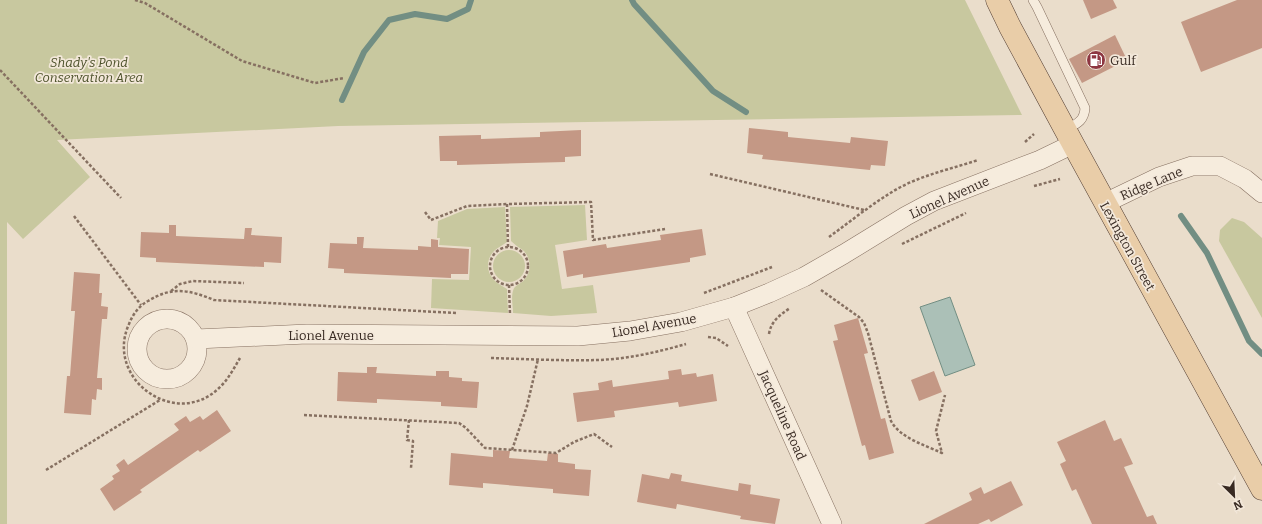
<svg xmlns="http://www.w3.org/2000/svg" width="1262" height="524" font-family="Bitter,serif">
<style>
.green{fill:#c8c89f}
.water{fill:#abc0b7;stroke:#728e83}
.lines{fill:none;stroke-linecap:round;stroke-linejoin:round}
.stream{stroke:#728e83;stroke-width:6}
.building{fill:#c49885}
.service-casing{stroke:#867061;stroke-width:10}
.minor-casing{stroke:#867061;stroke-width:20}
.primary-casing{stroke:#543f34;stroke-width:23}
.path{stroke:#867061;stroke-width:2.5;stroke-dasharray:3 2;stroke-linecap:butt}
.service{stroke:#f6ecdd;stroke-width:9}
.minor{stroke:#f6ecdd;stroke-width:19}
.primary{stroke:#e9cda8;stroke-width:22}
.labels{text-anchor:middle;stroke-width:3.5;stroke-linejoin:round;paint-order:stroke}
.poi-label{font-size:13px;fill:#382a22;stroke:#f3e8da;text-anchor:start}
.park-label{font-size:13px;font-style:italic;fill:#4d522b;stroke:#f3e8da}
.street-label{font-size:13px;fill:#382a22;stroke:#f3e8da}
</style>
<rect width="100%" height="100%" fill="#eaddcb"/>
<g class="green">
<polygon points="0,0 965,0 1022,115 338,126 57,140 90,177 23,239 7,222 7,524 0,524"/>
<path d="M585,205L587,240L555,245L562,289L593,285L597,313L551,316L513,313C513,306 511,297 513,291C514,285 521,284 524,280C532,272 531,259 524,251C520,248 515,245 511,241L510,207Z"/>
<path d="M505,207L507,242C503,245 497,248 494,251C486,259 486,272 494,280C497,283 502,286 507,289L508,313L431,308L432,279L469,280L471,247L439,245L440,238H437L438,221L467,209Z"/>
<polygon points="1232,218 1244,222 1262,238 1262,318 1219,241 1220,230"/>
<circle cx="509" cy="266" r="16"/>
</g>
<polygon class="water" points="950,297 975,365 945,376 920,307"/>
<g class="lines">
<g class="stream">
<polyline points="632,0 634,4 713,91 746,112"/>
<polyline points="342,100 364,52 389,20 415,14 447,19 468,9 471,0"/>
<polyline points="1181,216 1207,253 1249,341 1262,354"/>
</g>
</g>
<g class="building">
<polygon points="1083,0 1113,0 1117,8 1091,19"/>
<polygon points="1237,0 1262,0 1262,48 1201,72 1181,22"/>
<polygon points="1115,35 1127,60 1082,83 1069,59"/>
<polygon points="749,128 788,132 788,137 850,143 851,137 888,141 885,166 871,165 870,170 762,159 763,155 747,153"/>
<polygon points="581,130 581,156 565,157 565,162 457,165 457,161 440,161 439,136 481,135 481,139 540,137 540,132"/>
<polygon points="169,225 176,225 176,236 244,239 245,228 252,228 251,235 282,237 281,263 264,262 264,267 156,262 156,258 140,257 141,232 169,233"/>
<polygon points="702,229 706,255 690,258 690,262 583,278 583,274 567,277 563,251 606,244 607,248 661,240 660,235"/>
<polygon points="357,237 364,237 363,248 418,250 418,246 431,247 431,239 438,240 438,247 469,249 468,274 451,274 451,278 344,273 344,269 328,268 330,243 357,244"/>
<polygon points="74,272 100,274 99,293 102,293 101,306 108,307 107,319 102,319 97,378 102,378 102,390 97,389 96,400 92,399 91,415 64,413 67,376 70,376 75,311 71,311"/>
<polygon points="858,318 868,353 864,354 881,419 885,418 894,453 869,460 865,445 862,446 833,341 838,340 834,325"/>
<polygon points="367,367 377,367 376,373 436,376 436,371 449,371 449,377 462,378 462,381 479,382 477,408 441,406 441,402 377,399 377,403 337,401 338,372 367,373"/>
<polygon points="681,369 682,375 696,373 697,377 713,374 717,401 679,407 678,402 614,411 615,417 577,422 573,393 599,390 598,383 612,380 613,387 669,379 668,371"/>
<polygon points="934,371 942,392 919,401 911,380"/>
<polygon points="217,410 231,431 200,452 198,450 140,490 142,492 114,511 100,489 114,479 112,476 120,471 116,465 124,459 128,465 179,430 174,424 186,416 190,422 200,416 203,420"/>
<polygon points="1105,420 1114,441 1121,438 1133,464 1124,467 1147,517 1153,515 1157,524 1092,524 1076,489 1072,491 1060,464 1066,461 1057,442"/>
<polygon points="493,450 510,451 509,458 547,461 548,453 558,454 558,462 575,464 575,469 591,470 589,496 553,493 553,489 483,483 483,488 449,485 451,453 493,457"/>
<polygon points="671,473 682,475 681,481 738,491 739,483 751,485 750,494 780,499 775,524 740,519 741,516 677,504 676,509 637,502 642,474 669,479"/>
<polygon points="1011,481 1023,505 991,522 989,519 978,524 924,524 972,500 969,493 981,487 984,494"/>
</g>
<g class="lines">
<defs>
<path id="service" d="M1033,0L1037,7L1085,108C1084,122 1076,124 1065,130"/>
<g id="minor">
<polyline points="1105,203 1159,177 1192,166 1220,166 1245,179 1262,193"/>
<polyline points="734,307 832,524"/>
<circle cx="167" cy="349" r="30"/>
<polyline points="196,339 307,334 578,336 630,331 681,322 734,307 769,293 804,277 844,254 906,216 934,201 1040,160 1073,144"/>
</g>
<polyline id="primary" points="997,0 1010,27 1073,144 1262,489"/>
</defs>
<use href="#service" class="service-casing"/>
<use href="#minor" class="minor-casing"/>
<use href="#primary" class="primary-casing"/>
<g class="path">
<polyline points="135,0 145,3 242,61 315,83 344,78"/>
<polyline points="0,70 121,198"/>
<polyline points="1025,142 1034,134"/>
<polyline points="710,174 864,210"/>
<polyline points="1034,186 1060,179"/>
<polyline points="425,212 431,220 467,206 507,204"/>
<polyline points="74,216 141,305"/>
<path d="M829,237C851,221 873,203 897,189C922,175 951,169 978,160"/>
<polyline points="902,244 966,213"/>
<polyline points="508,247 507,204 591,202 593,240 665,229"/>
<circle cx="509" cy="266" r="19"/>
<polyline points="509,285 510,315"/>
<path d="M821,290L859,317L864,323L868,333L891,421C900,438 925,445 942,453L936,431L945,395"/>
<polyline points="171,291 180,284 193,281 244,283"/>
<polyline points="704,293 772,267"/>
<path d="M769,334C771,321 780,315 790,308"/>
<polyline points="708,337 716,338 728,346"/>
<path d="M240,358C234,368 228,380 219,388C176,430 104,379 129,324C133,314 139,306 148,301C172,286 190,290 214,300L456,313"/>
<path d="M491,358C527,359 563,361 598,360C628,359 658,352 686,344"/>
<polyline points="304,415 459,423 466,428 485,448 556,453 574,442 594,434 612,447"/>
<polyline points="409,420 407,440 413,441 411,468"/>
<polyline points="512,450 527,406 538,359"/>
<polyline points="46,470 160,400"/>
</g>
<use href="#service" class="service"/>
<use href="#minor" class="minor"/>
<use href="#primary" class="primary"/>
</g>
<defs>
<symbol id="fuel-disc" viewBox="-11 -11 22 22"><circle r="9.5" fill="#8e3742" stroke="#f3e8da"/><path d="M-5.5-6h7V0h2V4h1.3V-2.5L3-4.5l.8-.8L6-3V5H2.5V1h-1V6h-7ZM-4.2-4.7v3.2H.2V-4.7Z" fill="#fff"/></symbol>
</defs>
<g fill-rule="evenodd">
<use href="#fuel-disc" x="1085" y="49" width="22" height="22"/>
</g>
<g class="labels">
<g class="poi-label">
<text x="1110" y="65">Gulf</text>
</g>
<g class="park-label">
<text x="89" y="67">Shady's Pond<tspan x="89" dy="15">Conservation Area</tspan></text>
</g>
<g class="street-label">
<text transform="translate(1151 183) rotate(-23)" y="5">Ridge Lane</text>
<text transform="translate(949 197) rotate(-24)" y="5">Lionel Avenue</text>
<text transform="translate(1128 246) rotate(61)" y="5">Lexington Street</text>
<text transform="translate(654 325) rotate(-10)" y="5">Lionel Avenue</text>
<text x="331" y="340">Lionel Avenue</text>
<text transform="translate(783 415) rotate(66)" y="5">Jacqueline Road</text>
</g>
</g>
<g transform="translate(1234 496) rotate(156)" stroke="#f3e8da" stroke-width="3" paint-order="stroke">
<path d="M0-3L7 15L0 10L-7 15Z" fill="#382a22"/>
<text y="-6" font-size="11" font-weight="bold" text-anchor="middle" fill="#382a22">N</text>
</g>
</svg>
